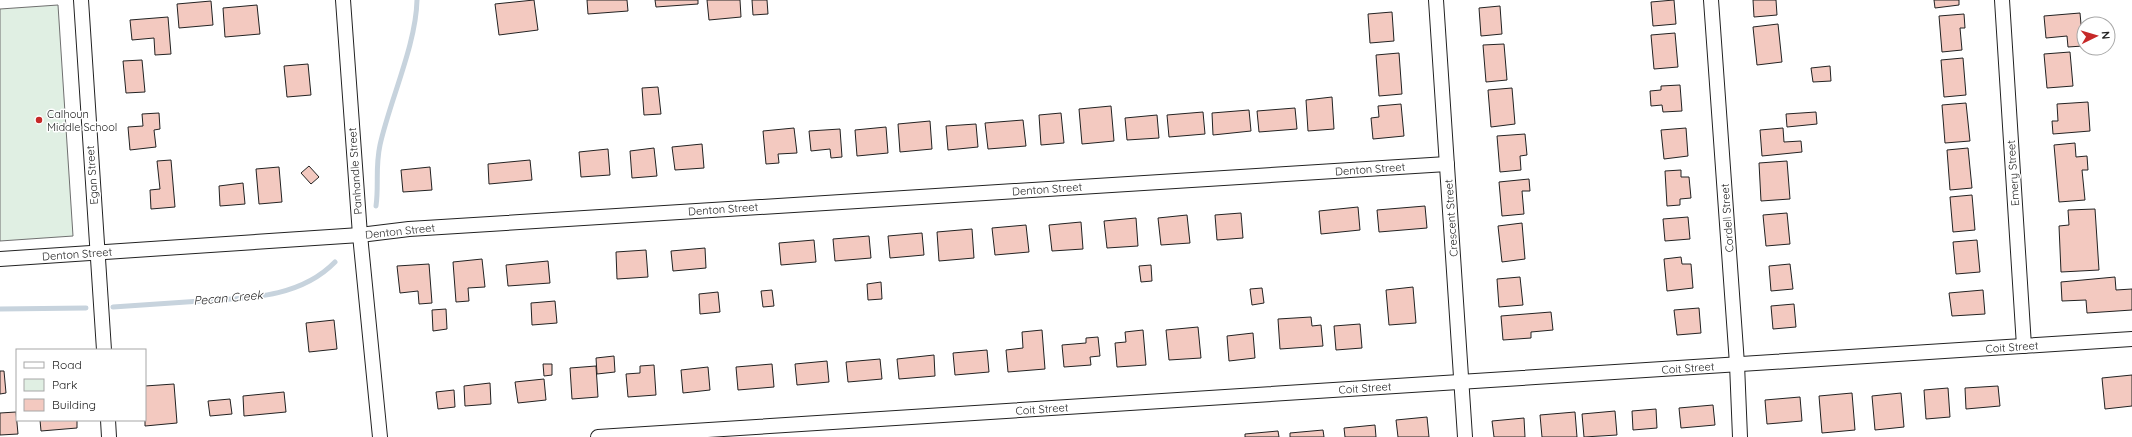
<svg xmlns="http://www.w3.org/2000/svg" width="2132" height="437" font-family="Quicksand,sans-serif">
<style>
.green{fill:#e0efe3;stroke:#6f6f6f}
.lines{fill:none;stroke-linecap:round;stroke-linejoin:round}
.stream{stroke:#c7d3dd;stroke-width:5}
.building{fill:#f3c9c0;stroke:#222}
.minor-casing{stroke:#222;stroke-width:16}
.minor{stroke:#fff;stroke-width:14}
.poi-dot{fill:#c62828;stroke:#fff;stroke-width:1.5}
.labels{text-anchor:middle;stroke-width:3;stroke-linejoin:round;paint-order:stroke}
.poi-label{font-size:11px;fill:#222;stroke:#fff;text-anchor:start}
.street-label{font-size:11px;fill:#222;stroke:#fff}
.water-label{font-size:12px;font-style:italic;fill:#222;stroke:#fff}
</style>
<rect width="100%" height="100%" fill="#fff"/>
<polygon class="green" points="58,5 73,236 0,241 0,9"/>
<g class="lines">
<g class="stream">
<path d="M376,206C379,185 375,168 380,145C390,100 416,45 417,0"/>
<path d="M113,307C142,305 172,303 201,301C248,298 300,298 335,262"/>
<polyline points="0,309 86,308"/>
</g>
</g>
<g class="building">
<polygon points="534,0 538,30 499,35 495,4"/>
<polygon points="587,0 627,0 628,11 588,14"/>
<polygon points="655,0 698,0 698,4 656,7"/>
<polygon points="707,0 740,0 741,17 709,20"/>
<polygon points="752,0 767,0 768,14 753,15"/>
<polygon points="1674,0 1676,24 1653,26 1651,2"/>
<polygon points="1753,0 1776,0 1777,15 1754,17"/>
<polygon points="1934,0 1959,0 1959,5 1935,8"/>
<polygon points="211,1 213,25 179,28 177,4"/>
<polygon points="257,5 260,34 225,37 223,8"/>
<polygon points="1500,6 1502,34 1481,36 1479,8"/>
<polygon points="1392,12 1394,41 1370,43 1368,14"/>
<polygon points="2080,13 2083,46 2068,47 2067,36 2046,38 2044,16"/>
<polygon points="1964,14 1965,28 1960,28 1962,50 1942,52 1939,16"/>
<polygon points="168,17 171,54 155,55 154,38 132,40 130,20"/>
<polygon points="1778,24 1782,62 1757,65 1753,27"/>
<polygon points="1675,33 1678,67 1654,69 1651,35"/>
<polygon points="1504,44 1507,80 1486,82 1483,45"/>
<polygon points="2070,52 2073,86 2047,88 2044,54"/>
<polygon points="1399,53 1402,94 1379,96 1376,55"/>
<polygon points="1963,58 1966,95 1944,97 1941,60"/>
<polygon points="142,60 145,92 126,93 123,61"/>
<polygon points="308,64 311,95 287,97 284,66"/>
<polygon points="1830,66 1831,81 1813,82 1811,68"/>
<polygon points="1680,85 1682,111 1663,112 1662,105 1651,106 1650,91 1661,90 1661,86"/>
<polygon points="658,87 661,114 644,115 642,88"/>
<polygon points="1512,88 1515,124 1491,127 1488,90"/>
<polygon points="1332,97 1334,129 1308,131 1306,100"/>
<polygon points="2088,102 2090,131 2053,134 2052,121 2058,121 2057,104"/>
<polygon points="1966,103 1970,141 1945,143 1942,105"/>
<polygon points="1401,104 1404,136 1373,139 1371,118 1379,117 1378,106"/>
<polygon points="1111,106 1114,141 1082,144 1079,109"/>
<polygon points="1295,108 1297,129 1259,132 1257,111"/>
<polygon points="1249,110 1251,131 1213,135 1212,113"/>
<polygon points="1203,112 1205,134 1169,137 1167,115"/>
<polygon points="1816,112 1817,124 1787,127 1786,114"/>
<polygon points="159,113 160,129 154,130 156,147 130,150 128,127 143,126 142,114"/>
<polygon points="1061,113 1064,143 1041,145 1039,115"/>
<polygon points="1157,115 1159,138 1127,140 1125,118"/>
<polygon points="1023,120 1026,146 988,149 985,123"/>
<polygon points="930,121 932,149 900,152 898,124"/>
<polygon points="976,124 978,147 948,150 946,126"/>
<polygon points="886,127 888,153 857,156 855,130"/>
<polygon points="794,128 797,153 778,154 779,163 766,164 763,131"/>
<polygon points="1686,128 1688,156 1664,159 1661,130"/>
<polygon points="1783,128 1784,142 1801,141 1802,152 1762,156 1760,130"/>
<polygon points="840,129 842,157 831,158 830,149 811,151 809,131"/>
<polygon points="1525,134 1527,155 1520,156 1521,170 1500,172 1497,136"/>
<polygon points="2075,143 2076,157 2087,156 2088,170 2082,170 2085,200 2059,202 2054,145"/>
<polygon points="702,144 704,168 675,170 672,147"/>
<polygon points="654,148 657,176 632,178 630,151"/>
<polygon points="1968,148 1972,188 1950,190 1947,150"/>
<polygon points="608,149 610,175 581,177 579,152"/>
<polygon points="171,160 175,207 151,209 150,190 160,189 157,161"/>
<polygon points="530,160 532,180 489,184 488,164"/>
<polygon points="1787,161 1790,199 1761,201 1759,163"/>
<polygon points="309,166 319,177 311,184 301,173"/>
<polygon points="279,167 282,202 259,204 256,169"/>
<polygon points="430,167 432,190 403,192 401,170"/>
<polygon points="1681,170 1681,177 1689,177 1691,198 1680,199 1680,205 1667,206 1665,171"/>
<polygon points="1529,179 1530,191 1522,191 1524,214 1502,216 1499,182"/>
<polygon points="243,183 245,204 220,206 219,186"/>
<polygon points="1972,195 1975,230 1953,232 1950,197"/>
<polygon points="1425,206 1427,228 1379,232 1377,210"/>
<polygon points="1358,207 1360,230 1321,234 1319,211"/>
<polygon points="2095,209 2099,270 2061,272 2059,226 2069,225 2068,210"/>
<polygon points="1241,213 1243,238 1217,240 1215,215"/>
<polygon points="1787,213 1790,244 1766,246 1763,215"/>
<polygon points="1187,215 1190,243 1161,245 1158,218"/>
<polygon points="1688,217 1690,239 1665,241 1663,219"/>
<polygon points="1136,218 1138,246 1107,248 1104,221"/>
<polygon points="1081,222 1083,249 1052,251 1049,225"/>
<polygon points="1522,223 1525,259 1502,262 1498,226"/>
<polygon points="1026,225 1029,252 995,255 992,228"/>
<polygon points="972,229 974,258 939,261 937,232"/>
<polygon points="922,233 924,255 890,258 888,236"/>
<polygon points="869,236 871,258 835,261 833,239"/>
<polygon points="814,240 816,262 781,265 779,243"/>
<polygon points="1977,240 1980,272 1956,274 1953,242"/>
<polygon points="705,248 706,268 673,271 671,251"/>
<polygon points="646,250 648,277 617,279 616,252"/>
<polygon points="1681,257 1682,264 1691,264 1693,288 1667,291 1664,259"/>
<polygon points="482,259 485,287 468,288 469,301 456,302 453,262"/>
<polygon points="548,261 550,283 508,286 506,265"/>
<polygon points="429,264 432,303 419,304 418,291 400,293 397,266"/>
<polygon points="1790,264 1793,289 1771,291 1769,266"/>
<polygon points="1151,265 1152,281 1141,282 1139,266"/>
<polygon points="1520,277 1523,305 1499,307 1497,279"/>
<polygon points="2115,277 2116,290 2132,289 2132,310 2087,313 2086,300 2062,301 2061,282"/>
<polygon points="881,282 882,299 868,300 867,284"/>
<polygon points="1413,287 1416,323 1389,325 1386,290"/>
<polygon points="1262,288 1264,303 1252,305 1250,289"/>
<polygon points="772,290 774,306 763,307 761,291"/>
<polygon points="1983,290 1985,314 1952,316 1949,293"/>
<polygon points="718,292 720,312 700,314 699,294"/>
<polygon points="555,301 557,323 532,325 531,303"/>
<polygon points="1794,304 1796,327 1773,329 1771,306"/>
<polygon points="1699,308 1701,333 1677,335 1674,310"/>
<polygon points="446,309 447,329 433,331 432,310"/>
<polygon points="1551,312 1553,330 1531,332 1531,338 1503,340 1501,316"/>
<polygon points="1311,317 1312,326 1321,325 1323,346 1280,349 1278,319"/>
<polygon points="334,320 337,349 309,352 306,323"/>
<polygon points="1360,324 1362,348 1336,350 1334,326"/>
<polygon points="1198,327 1201,358 1169,360 1166,330"/>
<polygon points="1042,330 1045,369 1008,372 1006,350 1023,348 1022,332"/>
<polygon points="1143,330 1146,365 1117,367 1115,343 1126,342 1125,332"/>
<polygon points="1253,333 1255,358 1229,361 1227,336"/>
<polygon points="1098,337 1100,356 1090,357 1091,365 1064,367 1062,345 1086,343 1086,338"/>
<polygon points="987,350 989,372 955,375 953,353"/>
<polygon points="934,355 935,376 899,379 897,359"/>
<polygon points="614,356 615,372 597,374 596,358"/>
<polygon points="880,359 882,379 848,382 846,362"/>
<polygon points="827,361 829,382 797,385 795,364"/>
<polygon points="543,364 552,364 552,375 544,376"/>
<polygon points="772,364 774,387 738,390 736,367"/>
<polygon points="654,365 656,395 628,397 626,374 640,373 640,366"/>
<polygon points="596,366 598,397 572,399 570,368"/>
<polygon points="708,367 710,390 683,393 681,370"/>
<polygon points="0,371 4,371 6,393 0,394"/>
<polygon points="2132,375 2132,406 2105,409 2102,378"/>
<polygon points="544,379 546,400 518,403 515,382"/>
<polygon points="490,383 491,404 465,406 464,386"/>
<polygon points="174,384 177,423 145,426 145,386"/>
<polygon points="1998,386 2000,406 1966,409 1965,388"/>
<polygon points="1948,388 1950,417 1926,419 1924,390"/>
<polygon points="454,390 455,407 438,409 436,392"/>
<polygon points="284,392 286,412 244,416 243,396"/>
<polygon points="1852,393 1855,430 1822,433 1819,396"/>
<polygon points="1901,393 1904,427 1875,430 1872,396"/>
<polygon points="1800,397 1802,421 1767,424 1765,400"/>
<polygon points="230,399 232,414 210,416 208,401"/>
<polygon points="1713,405 1715,425 1681,428 1679,408"/>
<polygon points="1656,409 1657,428 1633,430 1632,411"/>
<polygon points="1615,411 1617,435 1584,437 1582,414"/>
<polygon points="16,412 18,434 0,435 0,413"/>
<polygon points="1575,412 1577,437 1542,437 1540,415"/>
<polygon points="1427,417 1429,437 1398,437 1396,420"/>
<polygon points="1524,418 1525,437 1494,437 1492,421"/>
<polygon points="40,420 77,420 77,428 41,431"/>
<polygon points="1375,425 1376,437 1345,437 1344,428"/>
<polygon points="1323,430 1324,437 1290,437 1290,433"/>
<polygon points="1278,431 1279,437 1245,437 1245,434"/>
</g>
<g class="lines">
<defs>
<g id="minor">
<polyline points="81,0 104,350"/>
<polyline points="343,0 360,235 380,437"/>
<polyline points="1436,0 1465,437"/>
<polyline points="1711,0 1737,364 1740,437"/>
<polyline points="2002,0 2024,346"/>
<polyline points="0,259 360,235 409,229 1447,164"/>
<polyline points="108,420 109,437"/>
<polyline points="598,437 2132,339"/>
</g>
</defs>
<use href="#minor" class="minor-casing"/>
<use href="#minor" class="minor"/>
</g>
<circle class="poi-dot" cx="39" cy="120" r="4"/>
<g class="labels">
<g class="poi-label">
<text x="47" y="118">Calhoun<tspan x="47" dy="13">Middle School</tspan></text>
</g>
<g class="street-label">
<text transform="translate(1370 169) rotate(-4)" y="4">Denton Street</text>
<text transform="translate(355 171) rotate(-94)" y="4">Panhandle Street</text>
<text transform="translate(2013 173) rotate(-94)" y="4">Emery Street</text>
<text transform="translate(92 175) rotate(-94)" y="4">Egan Street</text>
<text transform="translate(1047 189) rotate(-4)" y="4">Denton Street</text>
<text transform="translate(723 209) rotate(-4)" y="4">Denton Street</text>
<text transform="translate(1451 218) rotate(-94)" y="4">Crescent Street</text>
<text transform="translate(1727 218) rotate(-94)" y="4">Cordell Street</text>
<text transform="translate(400 231) rotate(-6)" y="4">Denton Street</text>
<text transform="translate(77 254) rotate(-4)" y="4">Denton Street</text>
<text transform="translate(2012 347) rotate(-4)" y="4">Coit Street</text>
<text transform="translate(1688 368) rotate(-4)" y="4">Coit Street</text>
<text transform="translate(1365 388) rotate(-4)" y="4">Coit Street</text>
<text transform="translate(1042 409) rotate(-4)" y="4">Coit Street</text>
</g>
<g class="water-label">
<text transform="translate(228 298) rotate(-5)" y="4">Pecan Creek</text>
</g>
</g>
<rect x="16" y="349" width="130" height="72" fill="#ffffff" stroke="#a7a7a7"/>
<rect x="24" y="362" width="20" height="6" fill="#ffffff" stroke="#a7a7a7"/>
<text x="52" y="369" font-size="12" fill="#222222">Road</text>
<rect x="24" y="379" width="20" height="12" fill="#e0efe3" stroke="#a7a7a7"/>
<text x="52" y="389" font-size="12" fill="#222222">Park</text>
<rect x="24" y="399" width="20" height="12" fill="#f3c9c0" stroke="#a7a7a7"/>
<text x="52" y="409" font-size="12" fill="#222222">Building</text>
<g transform="translate(2096 36) rotate(85)"><circle r="19" fill="#ffffff" stroke="#a7a7a7"/>
<path d="M0-3L7 15L0 10L-7 15Z" fill="#c62828"/>
<text y="-6" font-size="11" font-weight="bold" text-anchor="middle" fill="#222222">N</text>
</g>
</svg>
